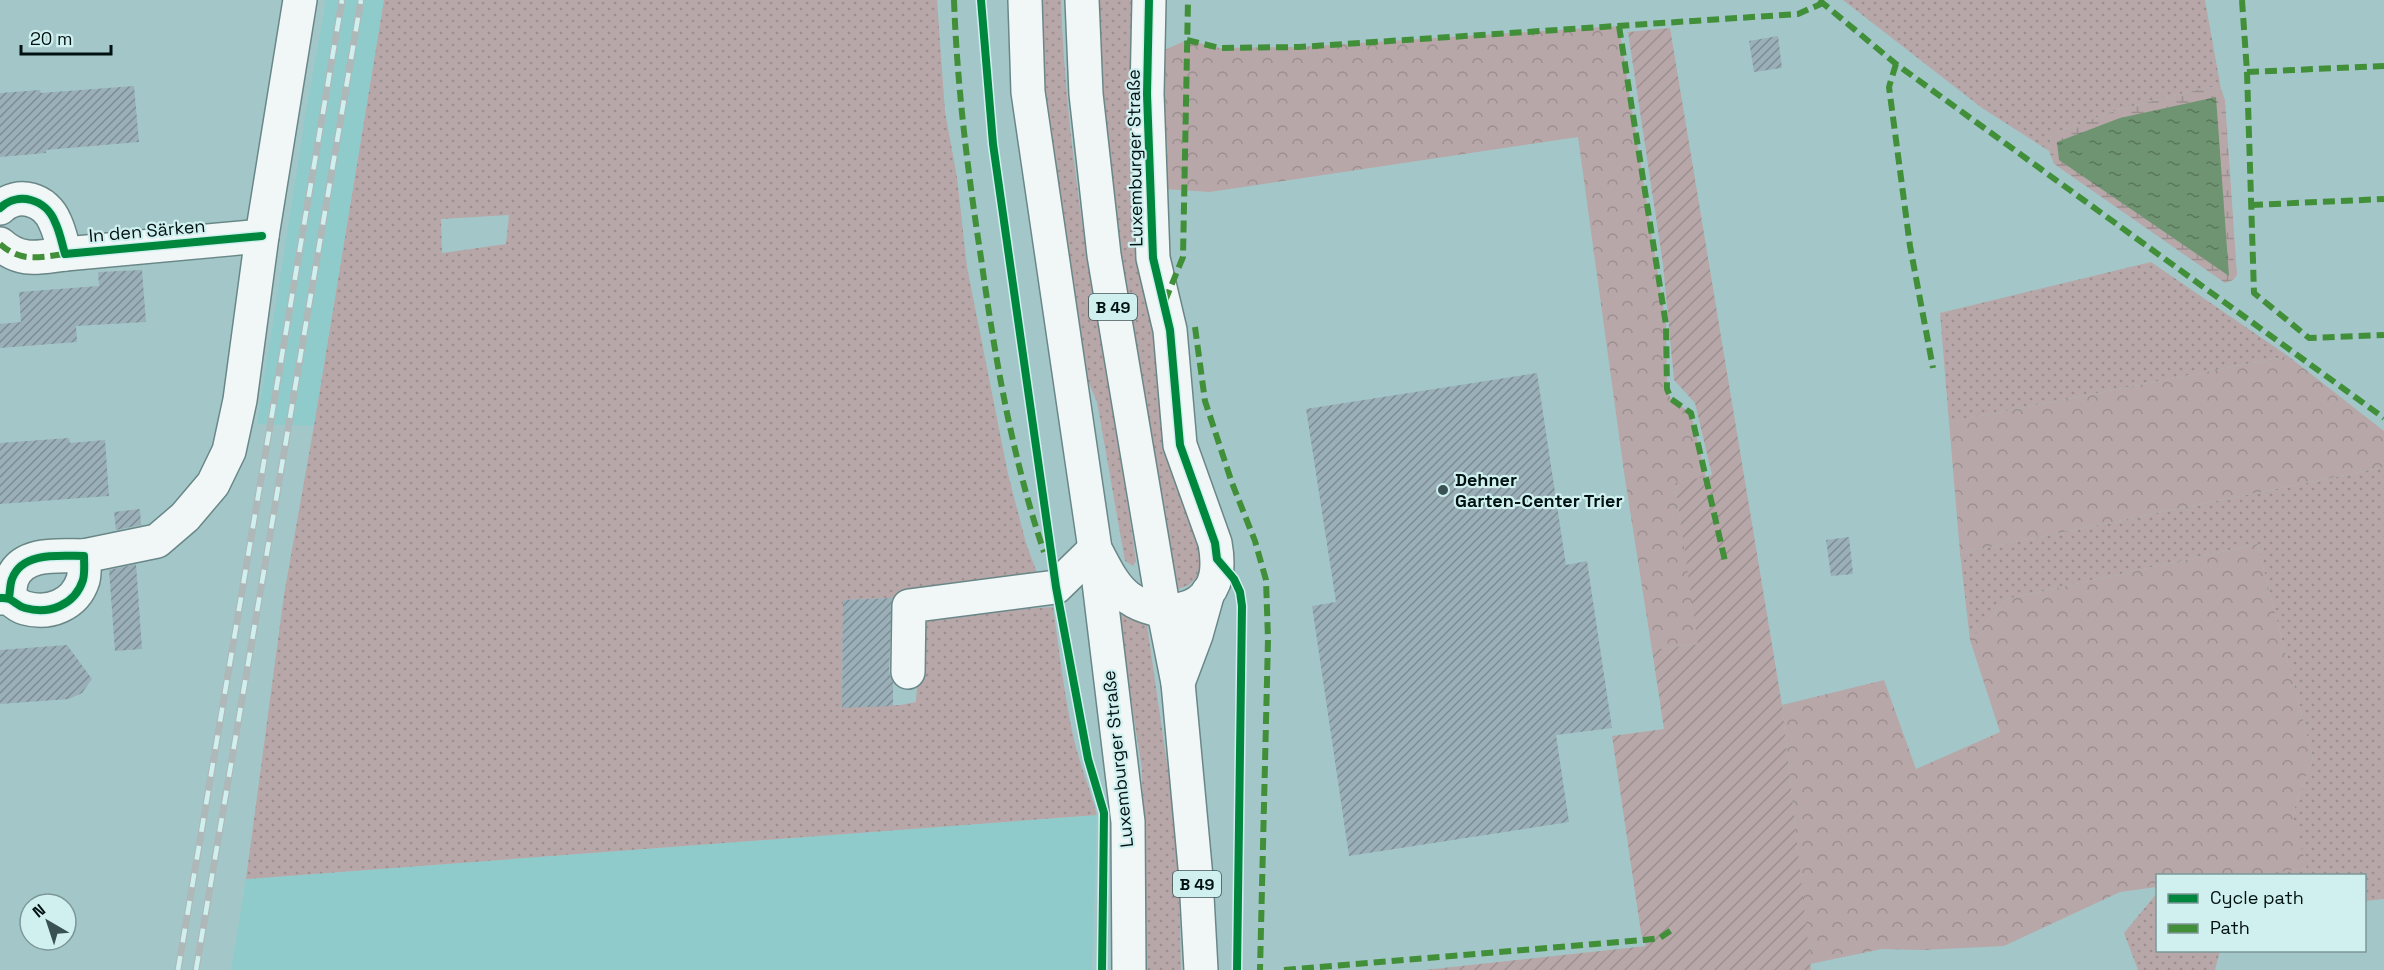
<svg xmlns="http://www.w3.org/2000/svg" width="2384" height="970" font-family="'Space Grotesk',sans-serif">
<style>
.built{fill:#90cbcc}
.grass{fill:url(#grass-dots);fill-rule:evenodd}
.forest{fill:url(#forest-crowns)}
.wetland{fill:url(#wetland-marsh)}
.garden{fill:url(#garden-furrows)}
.water{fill:url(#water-ripples)}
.building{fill:url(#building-hatch)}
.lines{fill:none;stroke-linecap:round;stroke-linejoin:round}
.minor-casing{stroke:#6a8788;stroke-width:36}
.major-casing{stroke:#6a8788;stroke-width:36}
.minor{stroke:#f1f7f7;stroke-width:33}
.major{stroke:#f1f7f7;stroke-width:33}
.rail-casing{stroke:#afb8b8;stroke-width:7}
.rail{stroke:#d0f0f0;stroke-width:4.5;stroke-dasharray:14;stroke-linecap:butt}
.quiet{stroke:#428f3a;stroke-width:6;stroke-dasharray:12 6;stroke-linecap:butt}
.cycleway-casing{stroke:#d0f0f0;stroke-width:11}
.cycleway{stroke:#00873e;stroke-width:8}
.poi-dot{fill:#395152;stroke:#d0f0f0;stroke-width:2}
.labels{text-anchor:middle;stroke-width:4.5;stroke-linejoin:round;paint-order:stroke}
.shield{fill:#d0f0f0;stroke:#3e5455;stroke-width:1.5}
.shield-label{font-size:16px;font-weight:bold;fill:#001112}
.street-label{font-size:18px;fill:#001112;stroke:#d0f0f0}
.poi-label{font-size:18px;font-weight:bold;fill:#001112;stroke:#d0f0f0;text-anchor:start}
</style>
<defs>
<pattern id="grass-dots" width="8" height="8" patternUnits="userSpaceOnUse" patternTransform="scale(1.5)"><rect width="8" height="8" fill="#b7a7a8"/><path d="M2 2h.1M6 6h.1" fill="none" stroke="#9c8f90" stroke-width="1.8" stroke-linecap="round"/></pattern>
<pattern id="forest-crowns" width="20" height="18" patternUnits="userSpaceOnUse" patternTransform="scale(1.5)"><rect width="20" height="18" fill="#b7a7a8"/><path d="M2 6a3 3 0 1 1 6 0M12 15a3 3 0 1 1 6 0" fill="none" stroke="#9c8f90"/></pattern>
<pattern id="wetland-marsh" width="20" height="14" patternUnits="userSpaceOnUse" patternTransform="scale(1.5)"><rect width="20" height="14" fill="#b7a7a8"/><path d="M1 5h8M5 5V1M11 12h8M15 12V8" fill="none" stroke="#9c8f90"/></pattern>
<pattern id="garden-furrows" width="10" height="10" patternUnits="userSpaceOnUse" patternTransform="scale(1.5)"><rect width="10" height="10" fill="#b7a7a8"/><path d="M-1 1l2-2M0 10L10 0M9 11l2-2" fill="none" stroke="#9c8f90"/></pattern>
<pattern id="water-ripples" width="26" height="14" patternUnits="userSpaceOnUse" patternTransform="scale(1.5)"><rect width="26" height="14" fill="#6f9471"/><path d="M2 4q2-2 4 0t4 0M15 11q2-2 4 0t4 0" fill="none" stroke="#59775b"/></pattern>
<pattern id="building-hatch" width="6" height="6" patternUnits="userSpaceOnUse" patternTransform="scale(1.5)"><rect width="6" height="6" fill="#9aafb7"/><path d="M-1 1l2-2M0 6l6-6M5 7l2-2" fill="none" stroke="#7b8d93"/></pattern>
</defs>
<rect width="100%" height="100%" fill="#a3c7c8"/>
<g class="built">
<polygon points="326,0 384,0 314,426 257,424 306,111"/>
<polygon points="1097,815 1092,970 231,970 246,879"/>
</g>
<g class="grass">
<path d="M384,0H937L945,112L957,177L967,267L1008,474L1026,543L1037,573L892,598L843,600L842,707L900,705L916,702L921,615L1053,607C1059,649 1064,693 1073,735C1079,763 1090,788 1097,815L246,879L284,595L315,420ZM509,215L506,244L442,253L441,219Z"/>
<path d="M1033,0H1061C1067,188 1110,375 1136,561L1133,566L1125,561L1097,402L1082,367L1067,297Z"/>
<polygon points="1094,0 1134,0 1135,244 1152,312 1201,546 1201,573 1189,585 1178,589 1172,583 1135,337 1110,190"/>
<polygon points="1843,0 2205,0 2221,89 2209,87 2117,110 2051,135 2049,151 1982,108"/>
<polygon points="2151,262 2288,356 1949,422 1940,313"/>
<polygon points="2384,467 2384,899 2365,901 2364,876 2251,875 2306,868 2292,815 2313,758 2257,544 2007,599 1970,640 1960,553"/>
<polygon points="1115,600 1147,625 1178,840 1181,970 1145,970 1142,769"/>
<polygon points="2157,893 2158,950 2220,951 2215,970 2138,970 2124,933"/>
</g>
<g class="forest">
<polygon points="1619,26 1666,325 1667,389 1671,399 1691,413 1706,477 1675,483 1699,644 1652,650 1625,479 1578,137 1210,192 1164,189 1162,51 1187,40 1220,48 1299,47"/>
<polygon points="2288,356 2384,431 2384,467 1960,553 1949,422"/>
<polygon points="2257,544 2313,758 2292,815 2307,868 2251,876 2158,876 2157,887 2120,892 2004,946 1923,950 1882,949 1810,964 1782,705 1884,680 1916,769 2000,732 1970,640 2007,599"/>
</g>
<polygon class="wetland" points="2209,87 2221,89 2225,100 2237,275 2233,280 2225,283 2054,164 2049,151 2051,135 2117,110"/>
<polygon class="garden" points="1670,28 1782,705 1811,970 1424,970 1646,946 1641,933 1612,736 1664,729 1652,650 1698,644 1675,483 1712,475 1695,403 1674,380 1663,264 1628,32"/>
<polygon class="water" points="2216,97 2229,276 2059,160 2057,142 2120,118"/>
<g class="building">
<polygon points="1778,36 1782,68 1754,72 1749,41"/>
<polygon points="134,86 139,142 46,150 46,153 0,157 0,93 40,90 41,93"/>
<polygon points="142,270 146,322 76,326 77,342 0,348 0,324 21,322 19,292 99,286 98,272"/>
<polygon points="1537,373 1566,565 1587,561 1612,728 1556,735 1569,822 1349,856 1312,606 1336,602 1306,409"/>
<polygon points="69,438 70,443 105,440 109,496 0,504 0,443"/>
<polygon points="140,509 141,525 116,530 114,512"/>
<polygon points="1849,537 1853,574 1831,576 1826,540"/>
<polygon points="136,564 142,649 115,651 109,570"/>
<polygon points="892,598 889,672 893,683 893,706 842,708 843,600"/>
<polygon points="67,645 92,679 82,693 69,699 0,704 0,650"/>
</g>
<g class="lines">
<defs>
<g id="minor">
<path d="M0,208C18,191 46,199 55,222C60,232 62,244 65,254L262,236"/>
<path d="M0,244C21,263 39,257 65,254"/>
<polyline points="84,556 157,541 185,517 213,484 229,451 240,400 262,236 300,0"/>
<path d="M0,598C14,597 14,605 25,608C49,615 75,605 83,580C85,573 84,563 84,556C60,556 22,551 12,579C10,584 10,592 9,598"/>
<path d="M908,672L909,606L1056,587L1095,549C1104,565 1113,587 1129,598C1158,618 1207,616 1216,575C1218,564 1217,554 1215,543L1180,445L1170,330L1153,258L1147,94L1149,0"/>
<polyline points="1178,683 1196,635 1208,592"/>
</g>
<g id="major">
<polyline points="1025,0 1028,92 1095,549 1128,822 1129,970"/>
<polyline points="1082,0 1086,94 1104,255 1164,612 1178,683 1196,878 1201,970"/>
</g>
</defs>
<use href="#minor" class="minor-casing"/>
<use href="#major" class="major-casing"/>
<use href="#minor" class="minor"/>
<use href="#major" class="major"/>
<defs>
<g id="rail">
<polyline points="178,970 342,0"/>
<polyline points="196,970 361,0"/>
</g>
</defs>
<use href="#rail" class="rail-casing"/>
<use href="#rail" class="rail"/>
<g class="quiet">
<path d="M954,0C957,86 968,173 981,258C995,358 1012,457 1044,552"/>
<polyline points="1819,0 1896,64 2384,418"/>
<polyline points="2242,0 2247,72 2254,293 2309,338 2384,335"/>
<polyline points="1619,26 1666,325 1667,389 1671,399 1691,413 1725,561"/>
<polyline points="1187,40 1220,48 1299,47 1798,14 1823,3"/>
<polyline points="1896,64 1889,87 1910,246 1933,368"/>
<polyline points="2247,72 2384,66"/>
<polyline points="2251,205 2384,199"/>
<path d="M0,244C21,263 39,257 65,254"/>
<polyline points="1165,301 1183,257 1188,0"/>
<polyline points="1195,327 1205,401 1232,483 1255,541 1266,580 1268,639 1260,970"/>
<polyline points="1284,970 1644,940 1660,938 1673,929"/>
</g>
<defs>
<g id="cycleway">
<polyline points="981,0 993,144 1056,587 1088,759 1104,813 1102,970"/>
<polyline points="1149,0 1147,94 1153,258 1170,330 1180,445 1215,543 1217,559 1234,579 1240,592 1242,606 1237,970"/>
<path d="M0,208C18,191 46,199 55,222C60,232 62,244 65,254L262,236"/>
<path d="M0,598C14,597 14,605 25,608C49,615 75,605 83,580C85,573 84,563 84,556C60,556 22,551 12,579C10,584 10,592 9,598"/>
</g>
</defs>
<use href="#cycleway" class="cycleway-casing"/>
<use href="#cycleway" class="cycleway"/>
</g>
<circle class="poi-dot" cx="1443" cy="490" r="6"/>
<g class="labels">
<g class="shield">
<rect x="1089" y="294" width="48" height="26" rx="4.5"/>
<rect x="1173" y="871" width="48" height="26" rx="4.5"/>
</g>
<g class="shield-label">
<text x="1113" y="313">B 49</text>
<text x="1197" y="890">B 49</text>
</g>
<g class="street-label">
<text transform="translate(1135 158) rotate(-91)" y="6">Luxemburger Straße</text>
<text transform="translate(147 231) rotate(-5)" y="6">In den Särken</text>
<text transform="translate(1118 759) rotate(-96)" y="6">Luxemburger Straße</text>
</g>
<g class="poi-label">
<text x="1455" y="486">Dehner<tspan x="1455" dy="21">Garten-Center Trier</tspan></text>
</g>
</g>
<rect x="2156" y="874" width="210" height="78" fill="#d0f0f0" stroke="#7d9797" stroke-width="1.5"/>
<rect x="2168" y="894" width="30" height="9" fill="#00873e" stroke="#7d9797" stroke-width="1.5"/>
<text x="2210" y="904" font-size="18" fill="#001112">Cycle path</text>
<rect x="2168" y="924" width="30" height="9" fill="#428f3a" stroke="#7d9797" stroke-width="1.5"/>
<text x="2210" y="934" font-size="18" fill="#001112">Path</text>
<g transform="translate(48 922) rotate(321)"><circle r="28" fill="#d0f0f0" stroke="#7d9797" stroke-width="1.5"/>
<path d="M0-4.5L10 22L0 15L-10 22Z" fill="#395152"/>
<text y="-9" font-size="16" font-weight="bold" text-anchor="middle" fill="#001112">N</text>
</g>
<path d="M21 45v9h90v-9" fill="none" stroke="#001112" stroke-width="3"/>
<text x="30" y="45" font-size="18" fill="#001112" stroke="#d0f0f0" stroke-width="4.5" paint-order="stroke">20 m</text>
</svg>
